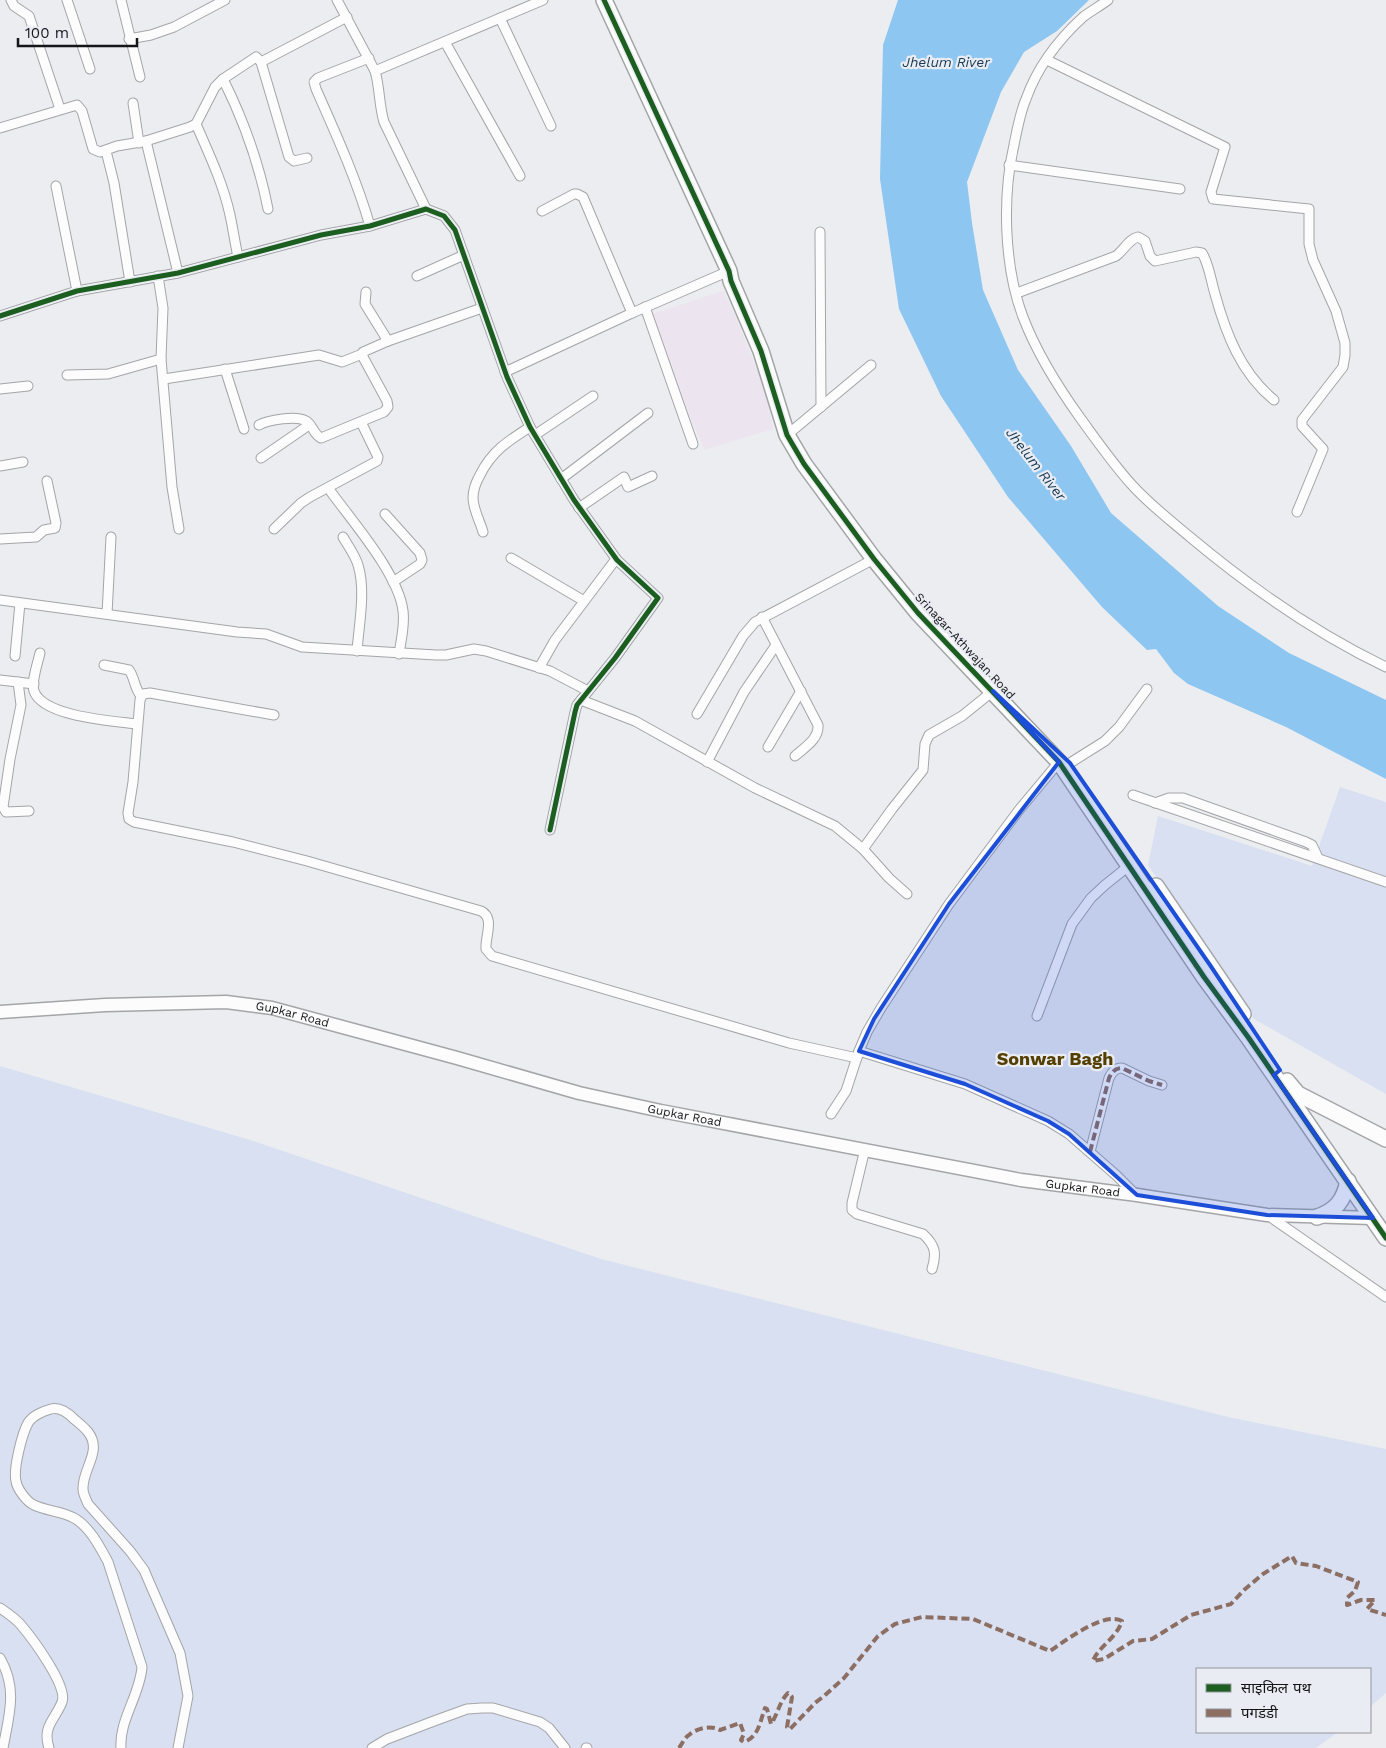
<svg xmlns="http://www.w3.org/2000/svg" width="1386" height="1748" font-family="'Work Sans','Noto Sans Devanagari',sans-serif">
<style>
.medical{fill:#ece4ef}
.green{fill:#d8e0f1}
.water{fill:#8cc6f1}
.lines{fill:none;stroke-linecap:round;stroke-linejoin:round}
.minor-casing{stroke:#a4a5a7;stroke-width:11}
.secondary-casing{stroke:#a4a5a7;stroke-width:15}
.trunk-casing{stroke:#a4a5a7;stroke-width:18}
.minor{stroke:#fcfcfd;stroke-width:9}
.secondary{stroke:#fcfcfd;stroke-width:12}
.trunk{stroke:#fcfcfd;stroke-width:15}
.quiet{stroke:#8d6e63;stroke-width:4;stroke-dasharray:8 4;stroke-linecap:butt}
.cycleway-casing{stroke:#e9ecf2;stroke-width:8}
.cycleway{stroke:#1b5e20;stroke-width:5}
.marked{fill:#1d4ed8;fill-opacity:0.2;stroke:#1d4ed8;stroke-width:4;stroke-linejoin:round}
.labels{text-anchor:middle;stroke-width:4.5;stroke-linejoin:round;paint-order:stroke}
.street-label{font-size:12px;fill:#151618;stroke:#e9ecf2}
.water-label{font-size:14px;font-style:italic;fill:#183a53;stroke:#e9ecf2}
.district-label{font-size:18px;font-weight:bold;fill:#553f00;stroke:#e9ecf2}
</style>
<rect width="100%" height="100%" fill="#ebedf0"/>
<polygon class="medical" points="723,291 735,315 767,396 773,429 704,450 678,387 652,314"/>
<g class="green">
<polygon points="1340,787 1386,802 1386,1094 1254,1019 1148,865 1158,816 1312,866"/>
<polygon points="0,1066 250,1140 601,1259 1228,1417 1386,1449 1386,1693 1370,1707 1370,1669 1197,1669 1197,1732 1338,1732 1316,1748 0,1748"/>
</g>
<polygon class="water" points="898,0 1089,0 1057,31 1024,52 1001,92 967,182 972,223 983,290 1018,370 1071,446 1111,513 1218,606 1289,653 1386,700 1386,779 1286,727 1188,684 1174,673 1156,649 1147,650 1102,607 1008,497 941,396 899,309 880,179 883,45"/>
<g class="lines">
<defs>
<g id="minor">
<polyline points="11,0 14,6 29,16 60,109"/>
<polyline points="67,0 90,69"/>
<polyline points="121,0 140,77"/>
<path d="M337,0L375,71C380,88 379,106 384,122L426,209"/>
<path d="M1108,0C1100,6 1091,11 1083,17C1059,39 1037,68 1026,99C1020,113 1017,130 1014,145C1002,197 1004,267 1023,317C1037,354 1058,387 1081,419C1097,441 1113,464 1132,485C1149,504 1170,520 1190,537C1251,588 1315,633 1386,667"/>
<polyline points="500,18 551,126"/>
<polyline points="129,39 151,35 174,27 225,0"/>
<polyline points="445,42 520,176"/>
<path d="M369,58L318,78L314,82L316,89C336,134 356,178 370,226"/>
<polyline points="1047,60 1225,147 1211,192 1213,199 1309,209 1309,244 1313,260 1336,311 1345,343 1345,355 1343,367 1302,420 1302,426 1323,449 1297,512"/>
<polyline points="261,62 289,157 294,161 307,158"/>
<polyline points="375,71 543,0"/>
<path d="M223,79C244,121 259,163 268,209"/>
<polyline points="133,103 139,143"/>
<path d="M196,124C209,154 223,183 230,215C233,229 235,243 238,257"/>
<polyline points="0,128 77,105 82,111 93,149 100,152 117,146 146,141 190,127 196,124 215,87 223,79 256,57 261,62 347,17"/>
<polyline points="146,141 178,273"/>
<polyline points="106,151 114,183 130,282"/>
<polyline points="1009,165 1180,189"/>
<polyline points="56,186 77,291"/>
<polyline points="542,211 574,194 577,194 583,197 632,313"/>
<polyline points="820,232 821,407"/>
<polyline points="158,276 163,308 161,359 172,487 179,529"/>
<polyline points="417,276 464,255"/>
<polyline points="366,292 365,304 388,341"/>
<path d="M1017,293L1116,256C1124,250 1129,239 1138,237L1145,241L1150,256L1155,261L1196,252L1202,253C1209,264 1211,281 1215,294C1226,334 1241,373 1274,400"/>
<polyline points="645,307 693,444"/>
<polyline points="0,316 77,291 178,273 321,235 370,226 426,209 444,216 455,230 507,377 530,427 574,500 617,560 658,598 615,658 577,705 575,712 550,830"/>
<polyline points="225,369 244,429"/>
<polyline points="505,372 632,313 729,271"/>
<polyline points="67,375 108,374 161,359"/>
<polyline points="164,379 319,355 342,362 362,354"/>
<polyline points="0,389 28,386"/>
<path d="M259,425C268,420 297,415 306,421C313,425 313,434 321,438L384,412L388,407L387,401L363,357V352L388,341L482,308"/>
<polyline points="535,435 593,396"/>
<polyline points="787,435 871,365"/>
<polyline points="261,458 309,425"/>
<polyline points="0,466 23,462"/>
<polyline points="561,479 648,413"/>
<path d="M331,492C353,522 399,575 403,611C405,625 401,640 399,654"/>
<polyline points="579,508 624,477 628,487 652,476"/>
<polyline points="385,514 420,553 422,560 420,564 393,582"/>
<polyline points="274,529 301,503 310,497 377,461 378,457 361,422"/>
<path d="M483,532C480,521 473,509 473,498C473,490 476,482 480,475C492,451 508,441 530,427"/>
<path d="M343,537C348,546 355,555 358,565C366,591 359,623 357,651"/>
<polyline points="0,539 36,537 44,530 55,528 56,523 47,481"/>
<polyline points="511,558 584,601"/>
<polyline points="0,600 237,632 266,634 302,647 436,655 446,655 474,649 486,651 550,671 588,691"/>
<polyline points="107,614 111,537"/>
<path d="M762,617L818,725C819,739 805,747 795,756"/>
<path d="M40,653C38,662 31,682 34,691C43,717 114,721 137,724"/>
<polyline points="15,656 20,603"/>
<path d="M104,665L129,670C135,678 134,688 141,696"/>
<polyline points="539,668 555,640 616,559"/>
<polyline points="0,680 34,684"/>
<polyline points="18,682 21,705 10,759 3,807 6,812 29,811"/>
<polyline points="581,700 635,721 755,788 835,826 863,849 889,878 907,894"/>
<polyline points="697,714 743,636 755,622 874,559"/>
<path d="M274,715L150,693L143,694L140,700L133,782L128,813L129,819L134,822L233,842L307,861L481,911C495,918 485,936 486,949L492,956L789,1043L857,1058"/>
<polyline points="768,747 801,691"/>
<polyline points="707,762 744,692 776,645"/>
<polyline points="1070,763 1105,741 1119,727 1147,689"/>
<polyline points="1133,795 1386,882"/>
<polyline points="1155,803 1169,798 1183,798 1306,842 1312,845 1318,858"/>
<polyline points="863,849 892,809 923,770 925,744 929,735 962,716 993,691"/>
<polyline points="1037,1016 1072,924 1091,898 1105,885 1130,865"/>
<polyline points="859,1051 965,1084 1048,1121 1069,1134 1116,1175 1136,1195"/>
<polyline points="831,1114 846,1091 859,1051 867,1032 881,1008 949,904 1019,810 1059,762"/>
<path d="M865,1149L852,1203V1210L857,1214L923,1234C935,1245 937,1253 932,1269"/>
<path d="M1090,1152L1109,1078C1112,1072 1115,1068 1122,1068L1149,1081L1162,1085"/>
<polyline points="1269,1216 1386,1297"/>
<path d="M0,1608C7,1613 15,1618 21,1625C32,1638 68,1686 62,1702C55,1720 42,1726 49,1748"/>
<path d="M0,1658C18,1689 9,1715 3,1748"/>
<path d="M121,1748C119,1720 140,1695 142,1667L108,1562C100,1547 89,1526 74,1518C62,1511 46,1511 34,1505C27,1502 17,1489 16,1481C13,1469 22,1434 28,1423C32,1416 43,1411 51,1409C60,1407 68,1413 74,1419C79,1423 84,1427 88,1432C103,1451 82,1469 83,1489C83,1494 86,1499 88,1504L130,1551L144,1570L180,1653L188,1696L178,1748"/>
<polyline points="372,1748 387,1739 434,1721 467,1709 482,1708 493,1708 540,1722 549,1728 565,1748"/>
<polyline points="586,1748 587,1748"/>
</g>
<g id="secondary">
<path id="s1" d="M0,1012L105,1005L226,1002L272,1008L457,1058L579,1093L661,1111L1021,1180L1137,1195L1267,1215L1373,1218"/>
</g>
<g id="trunk">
<polyline points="604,0 729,271 731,281 761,351 787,435 804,464 874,559 918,613 1059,762 1204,977 1248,1037 1386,1238"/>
<polyline points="1156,886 1243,1014"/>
<polyline points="1287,1081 1298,1094 1386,1139"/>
<path d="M1317,1217C1336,1211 1344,1200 1348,1181"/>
</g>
</defs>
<use href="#minor" class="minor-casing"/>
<use href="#secondary" class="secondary-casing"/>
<use href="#trunk" class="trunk-casing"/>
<use href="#minor" class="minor"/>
<use href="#secondary" class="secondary"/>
<use href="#trunk" class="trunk"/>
<g class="quiet">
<path d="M1090,1152L1109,1078C1112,1072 1115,1068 1122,1068L1149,1081L1162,1085"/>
<path d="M679,1748C682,1744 685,1737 689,1735C697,1728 711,1725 720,1730L740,1723L744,1734L741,1740L744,1742C759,1737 760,1721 765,1708L767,1709L771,1724C778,1714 779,1702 788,1693L792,1697L787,1727L790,1729L815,1703L824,1696L844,1678L878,1636L895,1624L922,1617L973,1619L1050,1651C1065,1641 1104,1611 1122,1621C1116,1639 1098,1647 1093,1661L1104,1659L1133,1641L1152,1639L1191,1615L1231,1604L1244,1590L1263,1574L1292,1556L1296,1563L1316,1566L1358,1582L1355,1591L1347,1598V1605L1361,1600H1375L1367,1609L1386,1615"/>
</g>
<defs>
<g id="cycleway">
<polyline points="604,0 729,271 731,281 761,351 787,435 804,464 874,559 918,613 1059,762 1204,977 1248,1037 1386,1238"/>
<polyline points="0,316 77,291 178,273 321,235 370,226 426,209 444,216 455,230 507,377 530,427 574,500 617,560 658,598 615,658 577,705 575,712 550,830"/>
</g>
</defs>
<use href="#cycleway" class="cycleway-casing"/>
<use href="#cycleway" class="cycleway"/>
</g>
<path class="marked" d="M993,691L1070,763L1210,965L1280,1070L1274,1075L1373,1218L1267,1215L1137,1195L1069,1134L1048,1121L965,1084L859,1051L874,1019L949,904L1059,762Z"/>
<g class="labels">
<g class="street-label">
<text transform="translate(965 646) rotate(47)" y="4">Srinagar-Athwajan Road</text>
<text dy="4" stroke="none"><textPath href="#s1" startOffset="294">Gupkar Road</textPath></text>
<text dy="4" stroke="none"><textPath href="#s1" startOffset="699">Gupkar Road</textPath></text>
<text dy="4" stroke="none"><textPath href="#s1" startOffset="1104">Gupkar Road</textPath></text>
</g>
<g class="water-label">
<text x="946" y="67">Jhelum River</text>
<text transform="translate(1036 464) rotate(52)" y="5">Jhelum River</text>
</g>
<g class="district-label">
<text x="1055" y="1065">Sonwar Bagh</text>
</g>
</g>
<rect x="1196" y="1668" width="175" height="65" fill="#e9ecf2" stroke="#94969b"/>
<rect x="1206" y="1684" width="25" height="8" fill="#1b5e20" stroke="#94969b"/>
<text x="1241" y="1693" font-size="15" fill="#151618">साइकिल पथ</text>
<rect x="1206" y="1709" width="25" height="8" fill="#8d6e63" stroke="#94969b"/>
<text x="1241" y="1718" font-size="15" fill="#151618">पगडंडी</text>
<path d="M18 38v8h119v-8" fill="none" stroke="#151618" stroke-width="2.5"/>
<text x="25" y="38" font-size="15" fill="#151618" stroke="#e9ecf2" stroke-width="4" paint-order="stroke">100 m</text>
</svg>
